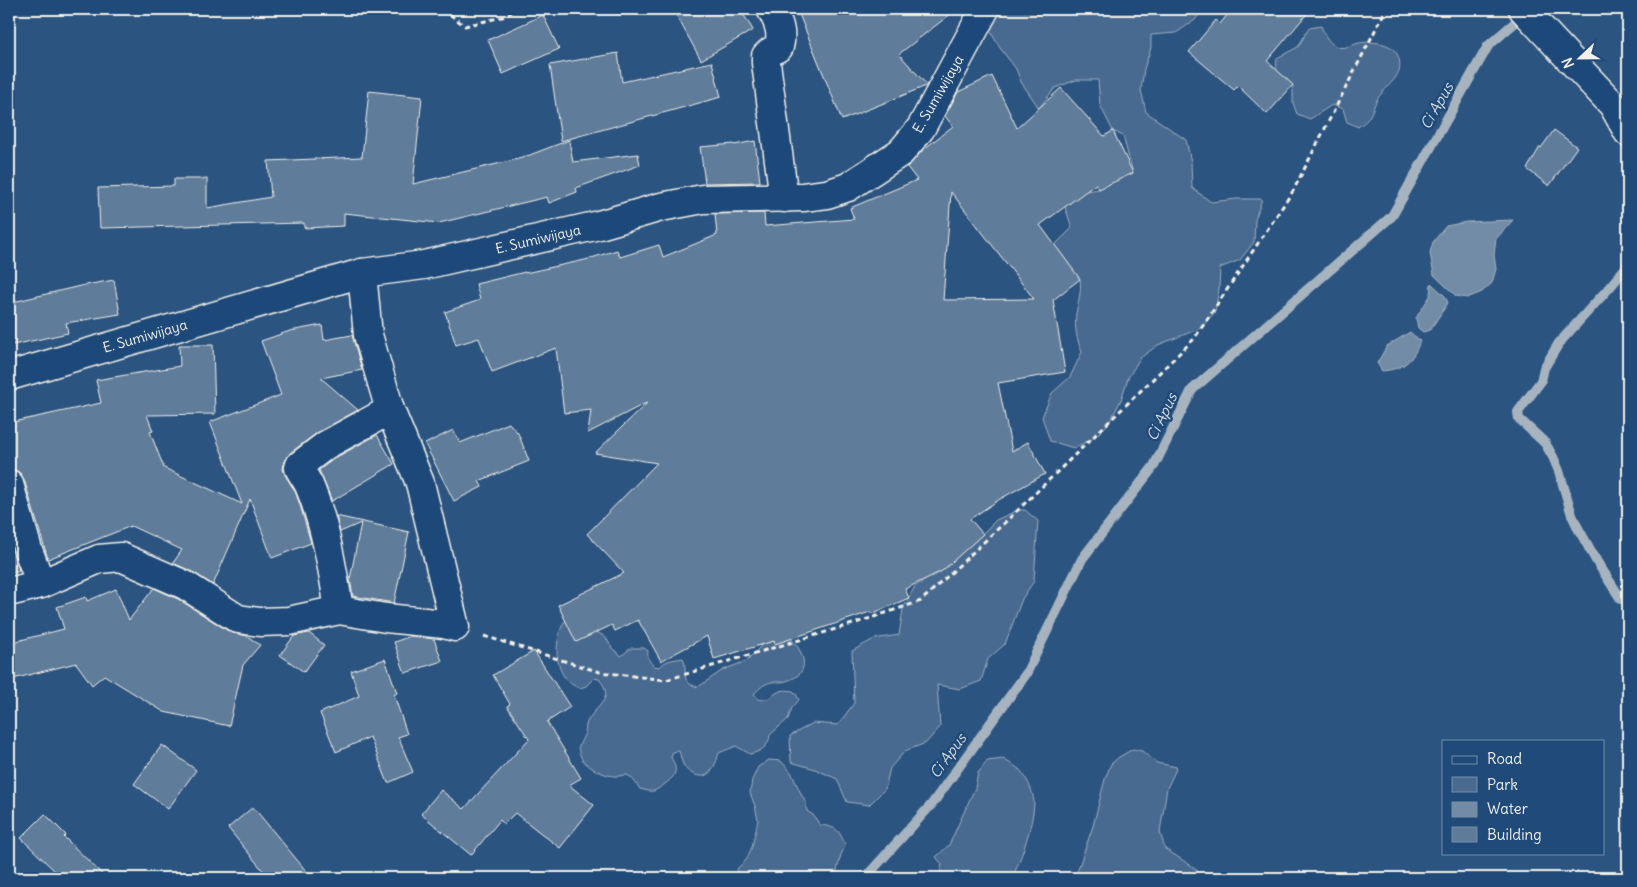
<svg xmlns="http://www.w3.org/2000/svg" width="1637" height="887" font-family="Delius,sans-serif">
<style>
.green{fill:#496b90;stroke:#9eaebc}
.water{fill:#738ca6;stroke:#a7b4c0}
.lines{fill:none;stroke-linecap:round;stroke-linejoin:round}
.stream{stroke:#a7b4c0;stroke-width:10}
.building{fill:#5e7b9a;stroke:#f4f1e8;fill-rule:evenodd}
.minor-casing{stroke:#f4f1e8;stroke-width:31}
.path{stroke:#f4f1e8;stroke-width:3;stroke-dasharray:5 4;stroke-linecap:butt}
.minor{stroke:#1f4a7a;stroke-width:28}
.labels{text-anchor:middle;stroke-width:5;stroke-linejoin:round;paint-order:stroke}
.street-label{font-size:14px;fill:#f4f1e8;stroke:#1f4a7a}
.water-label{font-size:15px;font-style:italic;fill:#dadddb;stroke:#1f4a7a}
</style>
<rect width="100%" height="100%" fill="#2c5481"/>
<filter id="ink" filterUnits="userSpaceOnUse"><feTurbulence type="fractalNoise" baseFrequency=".02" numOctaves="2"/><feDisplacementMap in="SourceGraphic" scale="10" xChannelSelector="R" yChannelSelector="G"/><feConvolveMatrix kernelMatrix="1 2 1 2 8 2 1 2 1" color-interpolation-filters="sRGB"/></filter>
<g filter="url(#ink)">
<g class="green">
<path d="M990,9H1203L1195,20L1176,33L1151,35V48L1144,69L1141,90L1146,112L1186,140L1191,162L1192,188L1211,202L1237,199H1262L1255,220L1254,242L1240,260L1220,268L1219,289L1215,312L1201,328L1158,345L1140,358L1128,378L1121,400L1109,423L1094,438L1074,448L1050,441L1042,417L1052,393L1070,377L1082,352C1077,341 1074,326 1076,314C1078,301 1082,291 1080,279L1054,254L1055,245L1072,228L1061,195L1099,189L1105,173H1133L1123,136L1113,131L1100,105L1098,80H1076L1055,88L1039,108L1021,82L1016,69L1000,48L986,24Z"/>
<path d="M1321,26C1324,33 1327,41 1334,45C1342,51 1350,45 1359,43C1371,41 1391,42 1397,54C1406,72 1392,81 1382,93C1375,100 1374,109 1369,117C1367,121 1362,124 1358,127L1347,122L1343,109L1332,105L1310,119L1297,114L1293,103V86C1279,79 1275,75 1277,58L1298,47L1309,28Z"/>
<polygon points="1018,510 1025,510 1038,521 1034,581 1022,599 1005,644 988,659 981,681 960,689 937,685 940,727 926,743 905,751 890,768 885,789 869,805 847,802 837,779 815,769 791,762 790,736 813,723 838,725 854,703 852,651 874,639 899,635 903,609 915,586 937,574 977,539 996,520"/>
<path d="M577,618L606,638L612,648L621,656L631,648H644L648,651C647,658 649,661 654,666L660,667C666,659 674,660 683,658C689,671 678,682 698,687L723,670L746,661L766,641L789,636C806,654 813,676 782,682C776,682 772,681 766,684C761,686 758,690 754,694L758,699C769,702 771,695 780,691C784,690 789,690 793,691L796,694L799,700L792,708L788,719L770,735C769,746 761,752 750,754L736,746L719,753C715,766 710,782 693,774C689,772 686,770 684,766C681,762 681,756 679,751L673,752L671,757C678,770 677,775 665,784C653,792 655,793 640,789C636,784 632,776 626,775C622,775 618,777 614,776C604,775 588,768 582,759C580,756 579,751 578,748C580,743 583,738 585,733C586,729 585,726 587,722C596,705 616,699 599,679L594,678L586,686L580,688C553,680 553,642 564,622Z"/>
<polygon points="1133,749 1142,751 1157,763 1177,767 1167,788 1160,832 1165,849 1195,868 1202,878 1075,878 1093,826 1105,779 1111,764 1119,757"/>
<path d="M1003,759C1009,763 1016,766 1020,770C1027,778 1033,791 1034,802C1034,822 1021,860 1012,878H939L942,864L936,857L949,845L975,788L978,773L987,761Z"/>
<path d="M769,760L781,761L791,772L802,796L805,800L807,811L813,815L820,825C836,827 839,829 845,845L841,855L835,878H736L737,869L746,860L752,847L758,820L755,806L750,793L752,780L758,767Z"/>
</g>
<g class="water">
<polygon points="1513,220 1496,239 1494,255 1496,269 1492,283 1482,292 1467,298 1456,296 1434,275 1430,253 1433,242 1446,226 1466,222"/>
<polygon points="1431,283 1445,296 1448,303 1430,330 1423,332 1418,328 1416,318 1430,296"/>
<path d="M1410,332L1420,341C1413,361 1404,369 1382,371L1377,363L1387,346Z"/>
</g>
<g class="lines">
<g class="stream">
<polyline points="1621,599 1597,562 1578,528 1572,515 1559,471 1553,457 1545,443 1519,419 1518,412 1541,381 1544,368 1559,343 1609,288 1628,265"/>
<polyline points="865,878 932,804 1026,674 1082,559 1154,466 1192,390 1392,216 1488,46 1526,13"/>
</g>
</g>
<g class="building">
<polygon points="673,9 740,9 753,30 701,60"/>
<polygon points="797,9 957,9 899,54 927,85 926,86 842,120"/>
<polygon points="1232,9 1311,9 1267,61 1293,85 1267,114 1238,86 1234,90 1189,52 1216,20 1220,24"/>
<polygon points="543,15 559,49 503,74 488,40"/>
<polygon points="618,53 622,82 712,62 721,97 561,141 550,65"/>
<path d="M992,76L1017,128L1061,88L1104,136L1113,131L1133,173L1099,189L1096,184L1040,225L1080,279L1053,300L1065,372L998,383L1012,451L1028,442L1045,474L1000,499L970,519L983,534L942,571L905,589L909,598L871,614L870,612L775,644L774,641L714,659L707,636L661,661L638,620L615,631L612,625L576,642L558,605L624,573L587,534L657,463L595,453L648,402L588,433L591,410L564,413L556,348L492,372L479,338L456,345L445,312L480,300L476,284L525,272V273L585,260L617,250L620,257L659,245L663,257L717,235L715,214L764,213L765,226L854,219L850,208L917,180L907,167L924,149L953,126L945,116L958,92ZM951,192L1034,299L943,300Z"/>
<polygon points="369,91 422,97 413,184 522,158 569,140 573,162 638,154 640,165 576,188 577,192 549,203 547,197 439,223 344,213 344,226 304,228 304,223 100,228 98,188 174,186 174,179 207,179 207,208 271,197 268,161 362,157"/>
<polygon points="1554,130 1577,147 1549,186 1527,169 1540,147 1541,148"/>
<polygon points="755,141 760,182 705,183 700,147 734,144 734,145"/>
<polygon points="114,280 120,314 66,323 68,333 13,345 9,324 9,303 80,286"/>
<polygon points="322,325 324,340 352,335 362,370 321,378 358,410 317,433 290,453 284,463 283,469 285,475 295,491 300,505 311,543 272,558 250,499 213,585 193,572 173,563 182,550 131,526 48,559 24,479 19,472 13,469 9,469 9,423 101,403 96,380 180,366 179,345 213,345 215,414 147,415 153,431 150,432 164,468 242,504 210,422 281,395 261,341 290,331"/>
<polygon points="509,423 518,433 529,461 479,481 482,487 454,501 425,444 453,430 460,443"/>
<polygon points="377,435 394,464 332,501 319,470 335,458"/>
<polygon points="336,516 409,532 394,603 353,596 350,579 361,523 340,532"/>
<polygon points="9,540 19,570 9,574"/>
<polygon points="154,588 178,599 230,632 247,636 260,645 243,665 229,726 164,712 104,675 92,685 76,663 9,680 9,643 64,629 57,607 86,597 87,601 116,589 129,620"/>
<polygon points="309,633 324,645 304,672 280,655 294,636"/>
<polygon points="411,636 434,639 442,661 405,673 394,642"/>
<polygon points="534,651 570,707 547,722 581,778 569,785 594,805 560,848 515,813 504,824 500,820 471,855 421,814 441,790 464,809 529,739 507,706 510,704 493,675"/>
<polygon points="385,659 397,693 394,695 407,734 398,737 413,772 388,783 370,737 336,752 320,713 359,696 351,671"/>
<polygon points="162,745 196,770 168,809 134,784"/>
<polygon points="253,807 312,878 269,878 228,828"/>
<polygon points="45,814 66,835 64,837 106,878 62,878 21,838"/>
</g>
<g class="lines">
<defs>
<g id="minor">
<path d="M771,9C778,21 783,32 779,47L770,52L766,56V63L784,198"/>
<polyline points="1523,9 1613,105 1628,132"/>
<polyline points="9,376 362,273 424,265 599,225 661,207 703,199 803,197 827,194 848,187 901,152 921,128 985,9"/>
<polyline points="9,484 28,550 41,584"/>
<polyline points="9,592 41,584 99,559 121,557 185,585 238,619 260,622 289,621 339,610 386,618 444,624 455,627 420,483 390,410 368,335 362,273"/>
<path d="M339,610C333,570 325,523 309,485C306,479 302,474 299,468L300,465L326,445L390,410"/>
</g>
</defs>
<use href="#minor" class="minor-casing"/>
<g class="path">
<polyline points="443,9 465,26 506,16 515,9"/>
<polyline points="484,636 600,672 666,680 856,623 921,601 1018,510 1194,339 1293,191 1386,9"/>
</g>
<use href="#minor" class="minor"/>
</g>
</g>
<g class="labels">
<g class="street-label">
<text transform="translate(938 94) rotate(-60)" y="5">E. Sumiwijaya</text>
<text transform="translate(538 239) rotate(-13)" y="5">E. Sumiwijaya</text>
<text transform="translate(145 336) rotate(-16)" y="5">E. Sumiwijaya</text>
</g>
<g class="water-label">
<text transform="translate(1437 106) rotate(-60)" y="5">Ci Apus</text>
<text transform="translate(1162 417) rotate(-64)" y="5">Ci Apus</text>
<text transform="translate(948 756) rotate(-54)" y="5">Ci Apus</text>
</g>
</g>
<rect width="1637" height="887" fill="none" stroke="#1f4a7a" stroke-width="30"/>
<rect x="15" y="15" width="1607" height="857" fill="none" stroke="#f4f1e8" stroke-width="2" filter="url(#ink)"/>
<rect x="1442" y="740" width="162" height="115" fill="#1f4a7a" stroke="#748da6"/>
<rect x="1452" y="756" width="25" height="8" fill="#1f4a7a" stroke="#748da6"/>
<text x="1487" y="764" font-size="15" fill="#f4f1e8">Road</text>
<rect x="1452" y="777" width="25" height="15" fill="#496b90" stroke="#748da6"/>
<text x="1487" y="790" font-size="15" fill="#f4f1e8">Park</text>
<rect x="1452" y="802" width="25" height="15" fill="#738ca6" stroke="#748da6"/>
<text x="1487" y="814" font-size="15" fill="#f4f1e8">Water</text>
<rect x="1452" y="827" width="25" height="15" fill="#5e7b9a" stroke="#748da6"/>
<text x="1487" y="840" font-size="15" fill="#f4f1e8">Building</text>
<g transform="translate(1580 58) rotate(248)" stroke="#1f4a7a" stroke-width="4" paint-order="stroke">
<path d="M0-4L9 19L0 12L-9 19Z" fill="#f4f1e8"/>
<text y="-8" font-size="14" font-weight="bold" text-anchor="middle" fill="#f4f1e8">N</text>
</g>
</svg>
